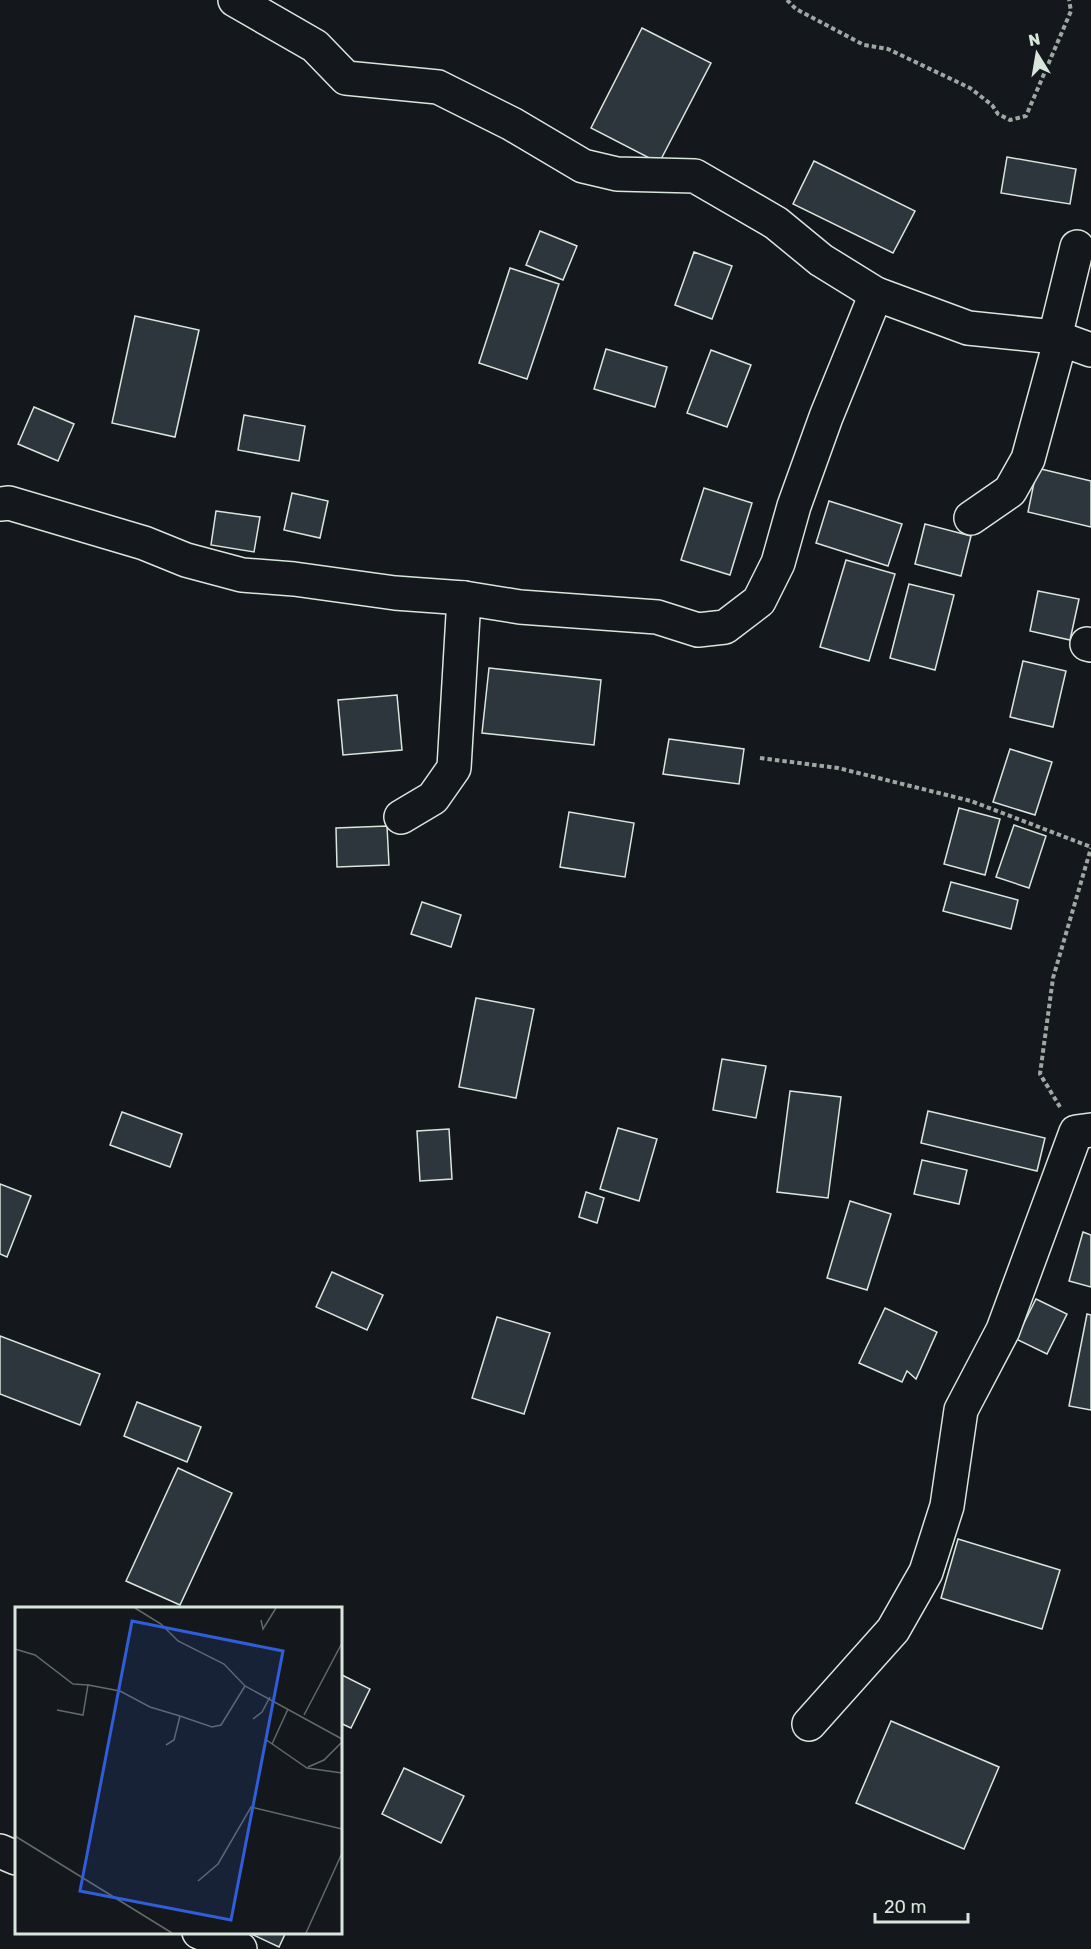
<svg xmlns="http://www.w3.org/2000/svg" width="1091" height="1949" font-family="Rubik,sans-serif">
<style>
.building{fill:#2c363c;stroke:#d8e6dc;stroke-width:1.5}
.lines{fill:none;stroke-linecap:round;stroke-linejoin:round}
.minor-casing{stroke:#d8e6dc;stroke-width:36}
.path{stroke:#9da8a2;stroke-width:4;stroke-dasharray:4.5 3;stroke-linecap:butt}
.minor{stroke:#14181c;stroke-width:33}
.inset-road{fill:none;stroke:#626a69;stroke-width:1.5}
.view{fill:#305dd8;fill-opacity:0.15;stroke:#305dd8;stroke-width:3}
.inset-edge{fill:none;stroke:#d8e6dc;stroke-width:3}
</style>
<rect width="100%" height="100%" fill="#14181c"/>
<g class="building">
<polygon points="642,28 711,63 659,163 591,128"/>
<polygon points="1007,157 1076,169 1070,204 1001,193"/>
<polygon points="814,161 915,211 893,253 793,204"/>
<polygon points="540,231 577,246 563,280 526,265"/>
<polygon points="694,252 732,266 712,319 675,305"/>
<polygon points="510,268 559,284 527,379 479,363"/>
<polygon points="135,316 199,330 175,437 112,423"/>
<polygon points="606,349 667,367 655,407 594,389"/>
<polygon points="711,350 751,365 727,427 687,413"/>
<polygon points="34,407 74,424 58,461 18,444"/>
<polygon points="244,415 305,426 299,461 238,450"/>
<polygon points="1037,468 1091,481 1091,527 1028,512"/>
<polygon points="704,488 752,503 730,575 681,560"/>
<polygon points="292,493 328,501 320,538 284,530"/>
<polygon points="829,501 902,524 888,566 816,543"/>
<polygon points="216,511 260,517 254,552 211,545"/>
<polygon points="925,524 971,536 961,576 915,564"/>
<polygon points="846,560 895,574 869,661 820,647"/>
<polygon points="909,584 954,595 935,670 890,658"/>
<polygon points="1038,591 1079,599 1070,640 1030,631"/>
<polygon points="1023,661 1066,671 1053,727 1010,717"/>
<polygon points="489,668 601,680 594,745 482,733"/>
<polygon points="397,695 402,750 343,755 338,700"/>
<polygon points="669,739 744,749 739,784 663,774"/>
<polygon points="1010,749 1052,762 1035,815 993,802"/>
<polygon points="959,808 1000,819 985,875 944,864"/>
<polygon points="569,812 634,823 625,877 560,867"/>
<polygon points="1014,825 1046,836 1029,888 996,877"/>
<polygon points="387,826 389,865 337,867 336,828"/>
<polygon points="951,882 1018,900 1011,929 943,911"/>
<polygon points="422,902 461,915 451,947 411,934"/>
<polygon points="476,998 534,1009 516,1098 459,1087"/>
<polygon points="722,1059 766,1066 756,1118 713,1110"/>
<polygon points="790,1091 841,1097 828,1198 777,1192"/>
<polygon points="928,1111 1045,1138 1037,1171 921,1143"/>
<polygon points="122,1112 182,1134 170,1167 110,1145"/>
<polygon points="618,1128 657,1139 639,1201 600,1189"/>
<polygon points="449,1129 452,1179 420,1181 417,1131"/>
<polygon points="922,1160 967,1170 959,1204 914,1194"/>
<polygon points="0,1184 31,1196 7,1257 0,1254"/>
<polygon points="586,1192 604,1198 597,1223 579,1217"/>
<polygon points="850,1201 891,1214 867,1290 827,1278"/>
<polygon points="1083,1232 1091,1235 1091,1287 1069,1281"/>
<polygon points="332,1272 383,1295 367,1330 316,1307"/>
<polygon points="1036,1299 1067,1314 1047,1354 1016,1339"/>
<polygon points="885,1308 937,1332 916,1379 907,1371 902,1382 859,1363"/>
<polygon points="1087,1314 1091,1315 1091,1410 1069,1406"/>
<polygon points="497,1317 550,1333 524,1414 472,1398"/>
<polygon points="0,1336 100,1374 80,1425 0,1394"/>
<polygon points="137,1402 201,1427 187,1462 124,1436"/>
<polygon points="178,1468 232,1493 180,1605 126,1581"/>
<polygon points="958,1539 1060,1570 1042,1629 941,1598"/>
<polygon points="340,1674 370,1689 351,1728 340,1723"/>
<polygon points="891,1721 999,1767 964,1849 856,1803"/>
<polygon points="404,1768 464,1796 441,1843 382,1814"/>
<polygon points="247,1932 286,1932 279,1947"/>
</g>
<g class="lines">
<defs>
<g id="minor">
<polyline points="235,0 315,46 346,78 438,87 512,124 583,166 617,174 695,176 776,223 821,260 876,294 968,328 1055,337 1091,350"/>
<polyline points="1055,337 1077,247"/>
<polyline points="0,504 9,503 144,543 186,560 242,575 294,579 395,593 464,598"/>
<polyline points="971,518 1010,491 1028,459 1061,338"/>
<polyline points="1087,644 1091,645"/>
<polyline points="401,817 433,798 454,768 464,598 520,607 657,617 698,630 725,627 759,601 778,563 794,506 826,417 876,294"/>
<polyline points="809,1724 893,1630 926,1572 947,1506 961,1410 1003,1330 1076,1132 1091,1130"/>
<polyline points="0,1851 16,1858"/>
<polyline points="199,1932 240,1949"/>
</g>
</defs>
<use href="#minor" class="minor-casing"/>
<g class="path">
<polyline points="787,0 796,9 864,45 888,49 970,88 992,105 998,114 1010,120 1026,116 1071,11 1069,0"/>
<polyline points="760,758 838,768 971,801 1091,847"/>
<polyline points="1060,1107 1040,1074 1053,978 1091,848"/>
</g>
<use href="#minor" class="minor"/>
</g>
<g transform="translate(15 1607)">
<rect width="327" height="327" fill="#14181c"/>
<path class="inset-road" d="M120,1L146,17L163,34L209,57L230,79L327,132M246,13L248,22L261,1M0,42L20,48L58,77L73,78M42,103L68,108L73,78L105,84L135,100L165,109M289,108L327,36M238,112L247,105L255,90M250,132L292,161L327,166M257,137L273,102M151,138L159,133L165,109L197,120L206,118L230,79M293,160L309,153L327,135M0,229L157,326M183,274L203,257L236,200L327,222M291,326L327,246"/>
<path class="view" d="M117,14L268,44L216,313L65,284Z"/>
<rect width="327" height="327" class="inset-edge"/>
</g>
<g transform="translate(1037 54) rotate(349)" stroke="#14181c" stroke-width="4.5" paint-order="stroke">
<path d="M0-4.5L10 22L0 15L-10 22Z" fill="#d8e6dc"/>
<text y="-9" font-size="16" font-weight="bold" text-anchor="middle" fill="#d8e6dc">N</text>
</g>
<path d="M875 1913v9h93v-9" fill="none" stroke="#d8e6dc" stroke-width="3"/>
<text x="884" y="1913" font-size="18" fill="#d8e6dc" stroke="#14181c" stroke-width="4.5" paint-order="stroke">20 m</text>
</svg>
